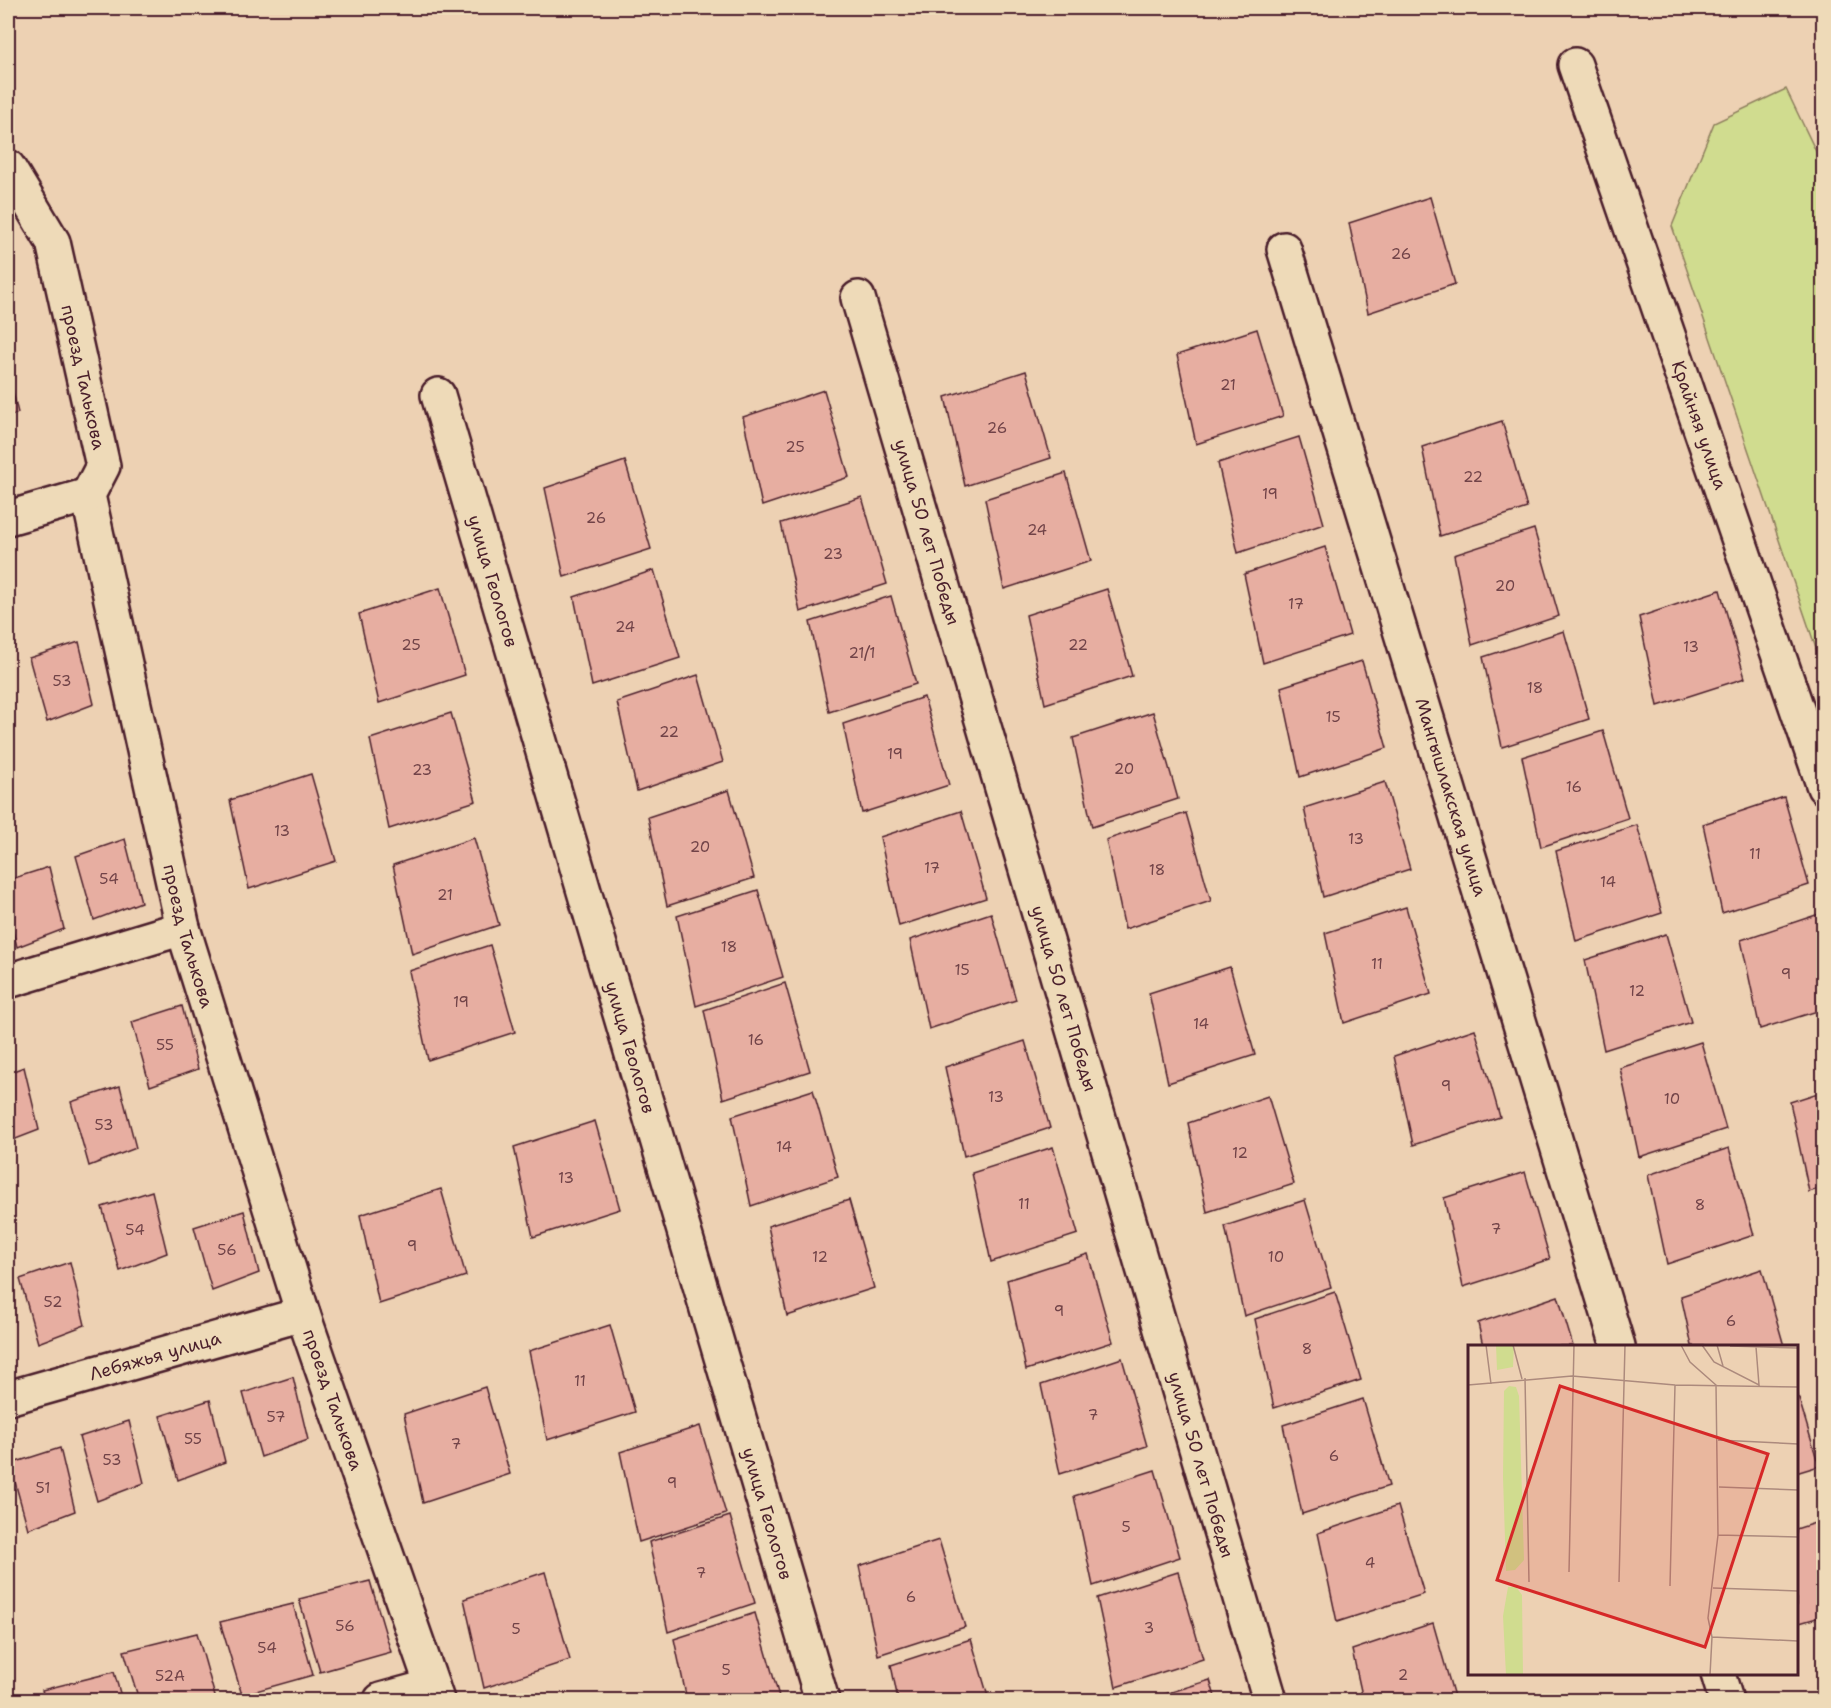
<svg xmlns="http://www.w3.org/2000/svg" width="1831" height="1708" font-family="'Shantell Sans',sans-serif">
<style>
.green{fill:#d0dc8f;stroke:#8d7e5d;stroke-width:1.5}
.building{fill:#e7aea1;stroke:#4a1f2b;stroke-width:1.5}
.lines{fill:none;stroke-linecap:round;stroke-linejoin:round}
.minor-casing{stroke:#4a1f2b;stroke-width:38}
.minor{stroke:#eedab8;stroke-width:33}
.labels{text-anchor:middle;stroke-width:6;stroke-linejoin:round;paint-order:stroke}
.number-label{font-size:15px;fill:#714348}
.street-label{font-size:18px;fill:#4a1f2b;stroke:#eedab8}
.inset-road{fill:none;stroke:#ac8a7d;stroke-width:1.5}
.view{fill:#d62828;fill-opacity:0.15;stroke:#d62828;stroke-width:3}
.inset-edge{fill:none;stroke:#4a1f2b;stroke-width:3}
</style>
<rect width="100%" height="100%" fill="#edd1b3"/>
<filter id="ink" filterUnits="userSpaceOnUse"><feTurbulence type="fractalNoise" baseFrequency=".0167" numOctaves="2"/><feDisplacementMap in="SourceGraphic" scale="12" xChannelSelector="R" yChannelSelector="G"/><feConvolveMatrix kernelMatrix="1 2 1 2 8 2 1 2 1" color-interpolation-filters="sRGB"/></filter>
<g filter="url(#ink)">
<polygon class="green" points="1786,89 1823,166 1823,669 1672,226 1714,123"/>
<g class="building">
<polygon points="1430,197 1455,284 1368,313 1349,223"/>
<polygon points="1257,329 1283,416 1196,444 1177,355"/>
<polygon points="8,371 18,413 8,417"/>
<polygon points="1026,371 1051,458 965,486 945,397"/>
<polygon points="824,390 849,477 762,506 743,417"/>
<polygon points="1502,421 1527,508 1440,536 1422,447"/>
<polygon points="1299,437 1324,524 1238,553 1218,463"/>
<polygon points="625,461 651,549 564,577 545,488"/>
<polygon points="1066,473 1091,561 1004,589 985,499"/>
<polygon points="862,497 887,584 800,612 781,523"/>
<polygon points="1534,529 1559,616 1472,645 1454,555"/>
<polygon points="1325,547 1350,635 1263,663 1244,574"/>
<polygon points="654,570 680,658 592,686 574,597"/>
<polygon points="440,588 465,675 379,703 359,614"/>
<polygon points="1107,589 1132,676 1045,704 1026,615"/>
<polygon points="1720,590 1745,678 1658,706 1639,617"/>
<polygon points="891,596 916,684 829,712 810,622"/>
<polygon points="1564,631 1589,719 1502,747 1483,657"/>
<polygon points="79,642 94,704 47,722 29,658"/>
<polygon points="1362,661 1387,748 1300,777 1281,687"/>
<polygon points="698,675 723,762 637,791 617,702"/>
<polygon points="924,697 949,785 862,813 843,724"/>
<polygon points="1153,712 1178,799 1092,827 1073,738"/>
<polygon points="451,713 476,801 389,829 370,739"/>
<polygon points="1603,731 1628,818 1541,847 1522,757"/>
<polygon points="311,774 336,861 249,889 230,800"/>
<polygon points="1385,782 1410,869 1323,897 1304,808"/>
<polygon points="729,790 754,878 667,906 648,817"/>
<polygon points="1784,797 1809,885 1722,913 1703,824"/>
<polygon points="961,811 986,898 899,926 880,837"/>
<polygon points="1186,813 1211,901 1125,929 1106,840"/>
<polygon points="1637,825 1662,913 1576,941 1556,851"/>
<polygon points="474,838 499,925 412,954 393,865"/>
<polygon points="125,839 141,902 94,920 76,856"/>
<polygon points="49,867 64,929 17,947 8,912 8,880"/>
<polygon points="758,890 783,977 696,1006 677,916"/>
<polygon points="1406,907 1431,994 1344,1023 1325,933"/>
<polygon points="991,913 1016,1000 929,1029 910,940"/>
<polygon points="1822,913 1824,920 1824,1009 1760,1029 1741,940"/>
<polygon points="1666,934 1691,1022 1604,1050 1585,960"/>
<polygon points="490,945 515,1032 428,1060 409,971"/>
<polygon points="1230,967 1255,1055 1168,1083 1149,993"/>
<polygon points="785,983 810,1071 723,1099 704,1010"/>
<polygon points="182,1006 198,1069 150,1086 132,1022"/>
<polygon points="1475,1029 1500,1117 1413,1145 1394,1056"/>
<polygon points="1025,1041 1050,1128 964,1156 945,1067"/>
<polygon points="1701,1042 1726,1129 1639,1157 1620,1068"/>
<polygon points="24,1067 39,1130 8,1142 8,1073"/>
<polygon points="120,1086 136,1148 89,1166 71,1102"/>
<polygon points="813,1090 838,1177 751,1206 732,1116"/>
<polygon points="1824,1091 1824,1187 1809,1192 1790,1102"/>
<polygon points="1268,1096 1294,1184 1207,1212 1188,1123"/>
<polygon points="595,1121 620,1209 533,1237 514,1147"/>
<polygon points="1053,1147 1078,1234 991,1262 972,1173"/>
<polygon points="1729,1148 1754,1235 1667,1264 1648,1175"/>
<polygon points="1525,1172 1550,1259 1463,1287 1444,1198"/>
<polygon points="441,1189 466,1276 379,1304 360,1215"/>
<polygon points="152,1191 167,1253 120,1271 102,1207"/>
<polygon points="849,1200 874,1288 787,1316 768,1226"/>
<polygon points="1305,1200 1331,1287 1244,1316 1225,1226"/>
<polygon points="244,1211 259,1273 212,1291 194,1227"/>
<polygon points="1088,1254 1113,1342 1026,1370 1007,1280"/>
<polygon points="70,1262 85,1325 38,1343 20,1279"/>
<polygon points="1762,1269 1784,1346 1692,1346 1681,1296"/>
<polygon points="1335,1292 1361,1380 1274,1408 1255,1319"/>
<polygon points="1558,1296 1573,1346 1483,1346 1478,1323"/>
<polygon points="610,1325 635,1412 547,1440 529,1351"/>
<polygon points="1122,1358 1147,1446 1060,1474 1041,1385"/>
<polygon points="293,1377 308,1440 261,1457 243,1393"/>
<polygon points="485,1387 510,1474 423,1503 404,1414"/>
<polygon points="1796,1389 1819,1466 1796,1473"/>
<polygon points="1363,1399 1389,1486 1302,1514 1283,1425"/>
<polygon points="210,1400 225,1462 178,1480 160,1416"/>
<polygon points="129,1421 144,1483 97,1501 79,1437"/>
<polygon points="700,1426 726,1514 639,1542 620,1452"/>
<polygon points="60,1448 75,1511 28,1529 10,1464"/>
<polygon points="1155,1470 1180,1557 1093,1586 1074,1496"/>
<polygon points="1398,1506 1424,1594 1337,1622 1318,1533"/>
<polygon points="730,1516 755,1603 668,1632 649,1542"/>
<polygon points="1824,1520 1824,1616 1796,1624 1796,1529"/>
<polygon points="939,1540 965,1627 878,1655 859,1566"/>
<polygon points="545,1572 570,1660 484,1688 464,1599"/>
<polygon points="1178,1572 1203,1659 1116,1687 1097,1598"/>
<polygon points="370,1581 391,1652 320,1672 299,1599"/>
<polygon points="293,1604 313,1675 242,1695 220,1622"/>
<polygon points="755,1613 780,1700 687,1700 674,1639"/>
<polygon points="1433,1623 1455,1700 1363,1700 1352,1650"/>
<polygon points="197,1633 216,1700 139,1700 124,1651"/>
<polygon points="971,1639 989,1700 898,1700 891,1665"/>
<polygon points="114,1672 122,1700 45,1700 42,1690"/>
<polygon points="1210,1680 1216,1700 1146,1700"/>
<polygon points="25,1693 28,1700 8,1700 8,1697"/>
</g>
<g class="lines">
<defs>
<g id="minor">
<path id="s1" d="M1575,65L1824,787"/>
<path id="s2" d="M8,167L53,242L103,466L88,495L183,928L303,1314L437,1700"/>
<path id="s3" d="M1284,249L1618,1346"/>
<path id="s4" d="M858,298L1270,1700"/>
<path id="s5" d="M438,395L822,1700"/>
<polyline points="8,518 88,495"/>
<polyline points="8,981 183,928"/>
<path id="s6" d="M8,1398L303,1314"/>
<polyline points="1718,1674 1726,1700"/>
<polyline points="381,1700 432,1686"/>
</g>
</defs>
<use href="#minor" class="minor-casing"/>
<use href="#minor" class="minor"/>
</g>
</g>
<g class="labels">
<g class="number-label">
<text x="1401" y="259">26</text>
<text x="1228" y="390">21</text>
<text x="997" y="433">26</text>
<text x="795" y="452">25</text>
<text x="1473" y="482">22</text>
<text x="1270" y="499">19</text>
<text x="596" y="523">26</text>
<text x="1037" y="535">24</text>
<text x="833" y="559">23</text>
<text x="1505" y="591">20</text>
<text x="1296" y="609">17</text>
<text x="625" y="632">24</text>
<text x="411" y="650">25</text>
<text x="1078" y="650">22</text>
<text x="1691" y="652">13</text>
<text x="862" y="658">21/1</text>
<text x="62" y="686">53</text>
<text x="1535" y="693">18</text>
<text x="1333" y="722">15</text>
<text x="669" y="737">22</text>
<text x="895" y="759">19</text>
<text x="1124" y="774">20</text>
<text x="422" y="775">23</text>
<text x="1574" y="792">16</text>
<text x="282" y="836">13</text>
<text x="1356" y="844">13</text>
<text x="700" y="852">20</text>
<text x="1755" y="859">11</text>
<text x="932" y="873">17</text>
<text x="1157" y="875">18</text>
<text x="109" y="884">54</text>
<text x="1608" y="887">14</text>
<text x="445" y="900">21</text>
<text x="729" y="952">18</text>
<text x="1377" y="969">11</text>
<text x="962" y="975">15</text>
<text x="1786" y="979">9</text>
<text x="1637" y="996">12</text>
<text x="461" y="1007">19</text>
<text x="1201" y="1029">14</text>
<text x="756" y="1045">16</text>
<text x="165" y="1050">55</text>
<text x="1446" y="1091">9</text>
<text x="996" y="1102">13</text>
<text x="1672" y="1104">10</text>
<text x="104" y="1130">53</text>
<text x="784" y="1152">14</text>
<text x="1240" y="1158">12</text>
<text x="566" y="1183">13</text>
<text x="1024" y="1209">11</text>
<text x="1700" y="1210">8</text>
<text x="1496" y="1234">7</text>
<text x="135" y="1235">54</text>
<text x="412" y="1251">9</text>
<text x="227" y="1255">56</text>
<text x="820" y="1262">12</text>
<text x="1276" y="1262">10</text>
<text x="53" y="1307">52</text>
<text x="1059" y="1316">9</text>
<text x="1731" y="1326">6</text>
<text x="1307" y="1354">8</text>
<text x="580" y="1386">11</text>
<text x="1093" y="1420">7</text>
<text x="276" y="1422">57</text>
<text x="193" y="1444">55</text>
<text x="456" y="1449">7</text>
<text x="1334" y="1461">6</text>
<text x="112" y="1465">53</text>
<text x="672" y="1488">9</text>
<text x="43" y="1493">51</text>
<text x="1126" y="1532">5</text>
<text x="1370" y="1568">4</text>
<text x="701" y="1578">7</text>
<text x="911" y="1602">6</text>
<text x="345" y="1631">56</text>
<text x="1149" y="1633">3</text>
<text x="516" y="1634">5</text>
<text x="267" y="1653">54</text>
<text x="726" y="1675">5</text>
<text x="1403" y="1680">2</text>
<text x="170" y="1681">52А</text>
</g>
<g class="street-label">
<text dy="6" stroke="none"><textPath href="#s2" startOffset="226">проезд Талькова</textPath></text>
<text dy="6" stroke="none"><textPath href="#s1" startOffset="381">Крайняя улица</textPath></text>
<text dy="6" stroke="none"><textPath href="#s4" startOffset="244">улица 50 лет Победы</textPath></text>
<text dy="6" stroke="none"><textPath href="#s5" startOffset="194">улица Геологов</textPath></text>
<text dy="6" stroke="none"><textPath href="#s3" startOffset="573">Мангышлакская улица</textPath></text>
<text dy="6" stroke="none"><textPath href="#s2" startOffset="802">проезд Талькова</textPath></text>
<text dy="6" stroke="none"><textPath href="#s4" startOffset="730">улица 50 лет Победы</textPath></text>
<text dy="6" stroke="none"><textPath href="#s5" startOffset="680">улица Геологов</textPath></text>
<text dy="6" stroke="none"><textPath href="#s6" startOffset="153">Лебяжья улица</textPath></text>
<text dy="6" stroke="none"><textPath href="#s2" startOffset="1288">проезд Талькова</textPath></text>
<text dy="6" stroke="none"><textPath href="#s4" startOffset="1216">улица 50 лет Победы</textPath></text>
<text dy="6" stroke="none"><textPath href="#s5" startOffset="1166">улица Геологов</textPath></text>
</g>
</g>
<g transform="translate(1468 1345)">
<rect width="330" height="330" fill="#edd1b3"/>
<path d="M28,0H46L45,22L29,25ZM41,41L48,42L51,51L56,215L47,225L38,226L35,132L36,46ZM40,242H48L54,250L55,330H38L35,271Z" fill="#d0dc8f"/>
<path class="inset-road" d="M18,0L23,39M45,0L54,34M213,0L222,17L248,40L250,190L240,273L244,292L242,330M234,0L246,17L291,40L288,2M249,0L255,21M262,1L330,3M57,33L61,237M0,40L104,31L207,40L330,42M250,95L330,99M251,142L330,145M250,190L330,192M101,227L106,0M151,237L157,0M202,241L207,40M245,243L330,246M244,292L330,296"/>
<path class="view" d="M92,41L300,109L237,302L29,235Z"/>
<rect width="330" height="330" class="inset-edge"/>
</g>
<rect width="1831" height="1708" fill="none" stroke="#eedab8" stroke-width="30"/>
<rect x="15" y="15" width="1801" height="1678" fill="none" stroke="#4a1f2b" stroke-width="2" filter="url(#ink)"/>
</svg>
